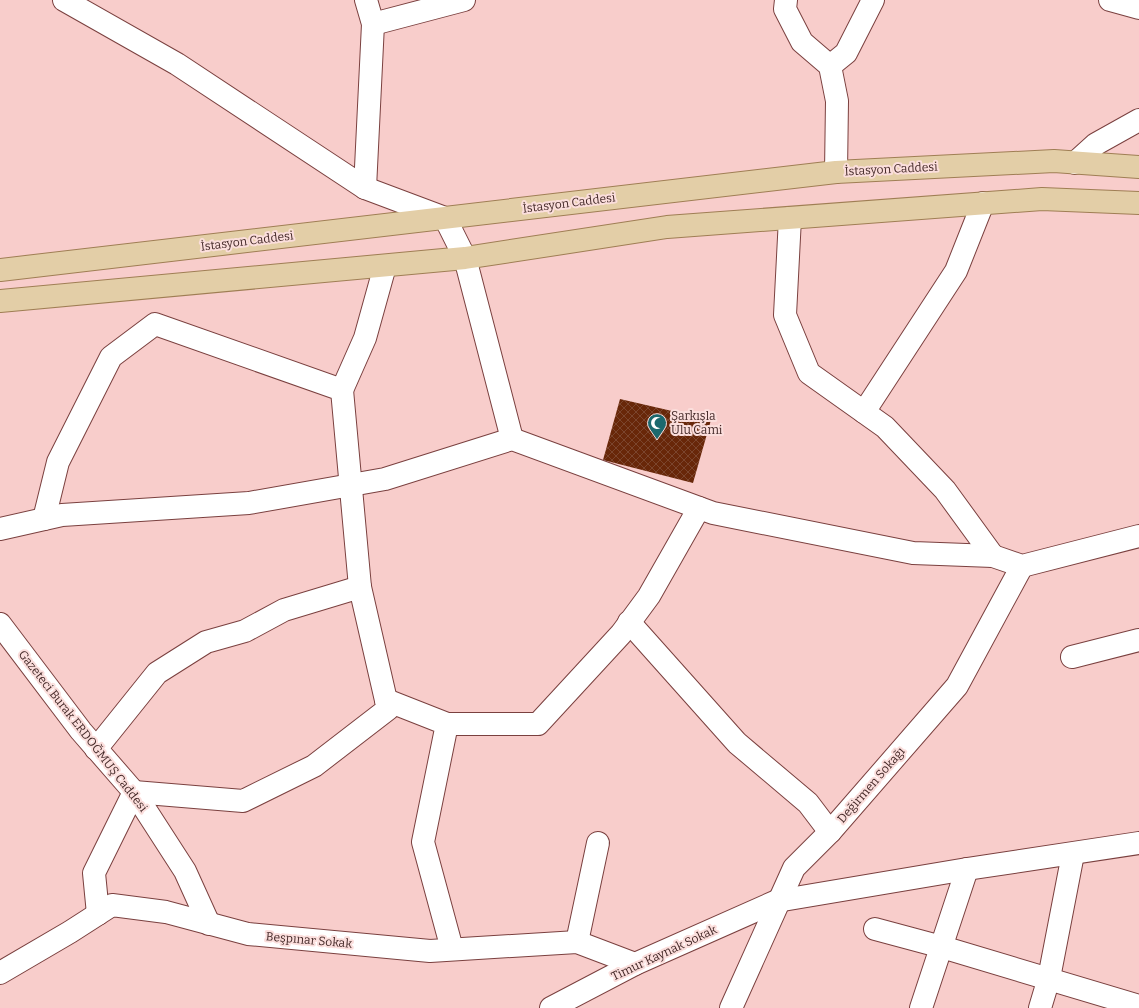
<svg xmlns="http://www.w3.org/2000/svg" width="1139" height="1008" font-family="Bitter,serif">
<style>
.building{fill:url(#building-cross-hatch)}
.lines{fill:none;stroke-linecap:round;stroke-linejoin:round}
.minor-casing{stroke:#7a403f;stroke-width:24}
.major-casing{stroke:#9f7e54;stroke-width:24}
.minor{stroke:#fff;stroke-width:22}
.major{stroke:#e3cea7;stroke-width:22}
.labels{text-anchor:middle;stroke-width:4;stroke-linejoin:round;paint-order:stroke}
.street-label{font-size:12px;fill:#422726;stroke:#fbdedc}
.poi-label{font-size:12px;fill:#422726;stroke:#fbdedc;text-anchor:start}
</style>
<defs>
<pattern id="building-cross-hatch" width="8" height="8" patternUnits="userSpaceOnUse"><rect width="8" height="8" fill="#682709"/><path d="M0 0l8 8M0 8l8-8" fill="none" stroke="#7b452d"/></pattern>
</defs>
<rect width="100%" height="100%" fill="#f8cdcb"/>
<polygon class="building" points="620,399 711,420 693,483 603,460"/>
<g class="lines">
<defs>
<g id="minor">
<polyline points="64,0 177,64 365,188 445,218 465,258 512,439"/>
<polyline points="786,0 785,9 802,42 830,66 837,101 836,172"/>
<polyline points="1110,0 1139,8"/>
<polyline points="373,24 464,0"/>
<polyline points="830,66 846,53 873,0"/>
<polyline points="1075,163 1096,144 1139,120"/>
<polyline points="365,188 373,24 366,0"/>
<polyline points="790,218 785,315 809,373 885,427 945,490 993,556"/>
<polyline points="342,390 365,338 385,266"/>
<polyline points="864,412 956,271 983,203"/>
<polyline points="44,519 58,462 111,357 155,324 342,390 360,587 388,709 314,766 243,801 134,792 94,873 98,914"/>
<polyline points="0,529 62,515 249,503 385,479 512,439 713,513 913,553 993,556 1022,566 1139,536"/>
<polyline points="629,622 737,743 808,803 830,832"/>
<polyline points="0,624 81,731 134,792 185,871 209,924"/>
<polyline points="1072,657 1139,640"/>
<polyline points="386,700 447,724 423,842 452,949"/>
<polyline points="447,724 538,724 621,634 649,596 699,508"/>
<polyline points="96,749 157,673 206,642 245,631 284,610 360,587"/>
<polyline points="875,929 942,947 1139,1006"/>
<polyline points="577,942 598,843"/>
<polyline points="0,973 70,932 112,905 166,912 248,934 430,951 577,942 635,964"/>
<polyline points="551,1008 635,964 777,901 967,869 1139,843"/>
<polyline points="731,1008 794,868 830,832 957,686 1022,566"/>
<polyline points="921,1008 967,869"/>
<polyline points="1040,1008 1049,978 1073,854"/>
</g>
<g id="major">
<polyline points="0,270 836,172 1054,161 1139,167"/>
<polyline points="0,301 465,258 667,227 1042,199 1139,203"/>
</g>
</defs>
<use href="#minor" class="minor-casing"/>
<use href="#major" class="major-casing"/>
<use href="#minor" class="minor"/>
<use href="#major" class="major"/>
</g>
<defs>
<symbol id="mosque-pin" viewBox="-11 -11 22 30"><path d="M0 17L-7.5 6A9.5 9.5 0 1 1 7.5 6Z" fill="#1c696e" stroke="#fbdedc"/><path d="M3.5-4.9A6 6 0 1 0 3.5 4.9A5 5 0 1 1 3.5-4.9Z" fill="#fff"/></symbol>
</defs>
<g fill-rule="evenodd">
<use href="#mosque-pin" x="646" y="412" width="22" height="30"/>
</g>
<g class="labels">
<g class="street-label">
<text transform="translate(891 169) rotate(-3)" y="4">İstasyon Caddesi</text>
<text transform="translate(569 203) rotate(-7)" y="4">İstasyon Caddesi</text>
<text transform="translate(247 241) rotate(-7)" y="4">İstasyon Caddesi</text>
<text transform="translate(83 731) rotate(52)" y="4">Gazeteci Burak ERDOĞMUŞ Caddesi</text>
<text transform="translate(871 785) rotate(-49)" y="4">Değirmen Sokağı</text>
<text transform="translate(309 940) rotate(5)" y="4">Beşpınar Sokak</text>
<text transform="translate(664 953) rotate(-25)" y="4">Timur Kaynak Sokak</text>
</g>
<g class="poi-label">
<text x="671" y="420">Şarkışla<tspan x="671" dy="14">Ulu Cami</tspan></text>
</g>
</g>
</svg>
